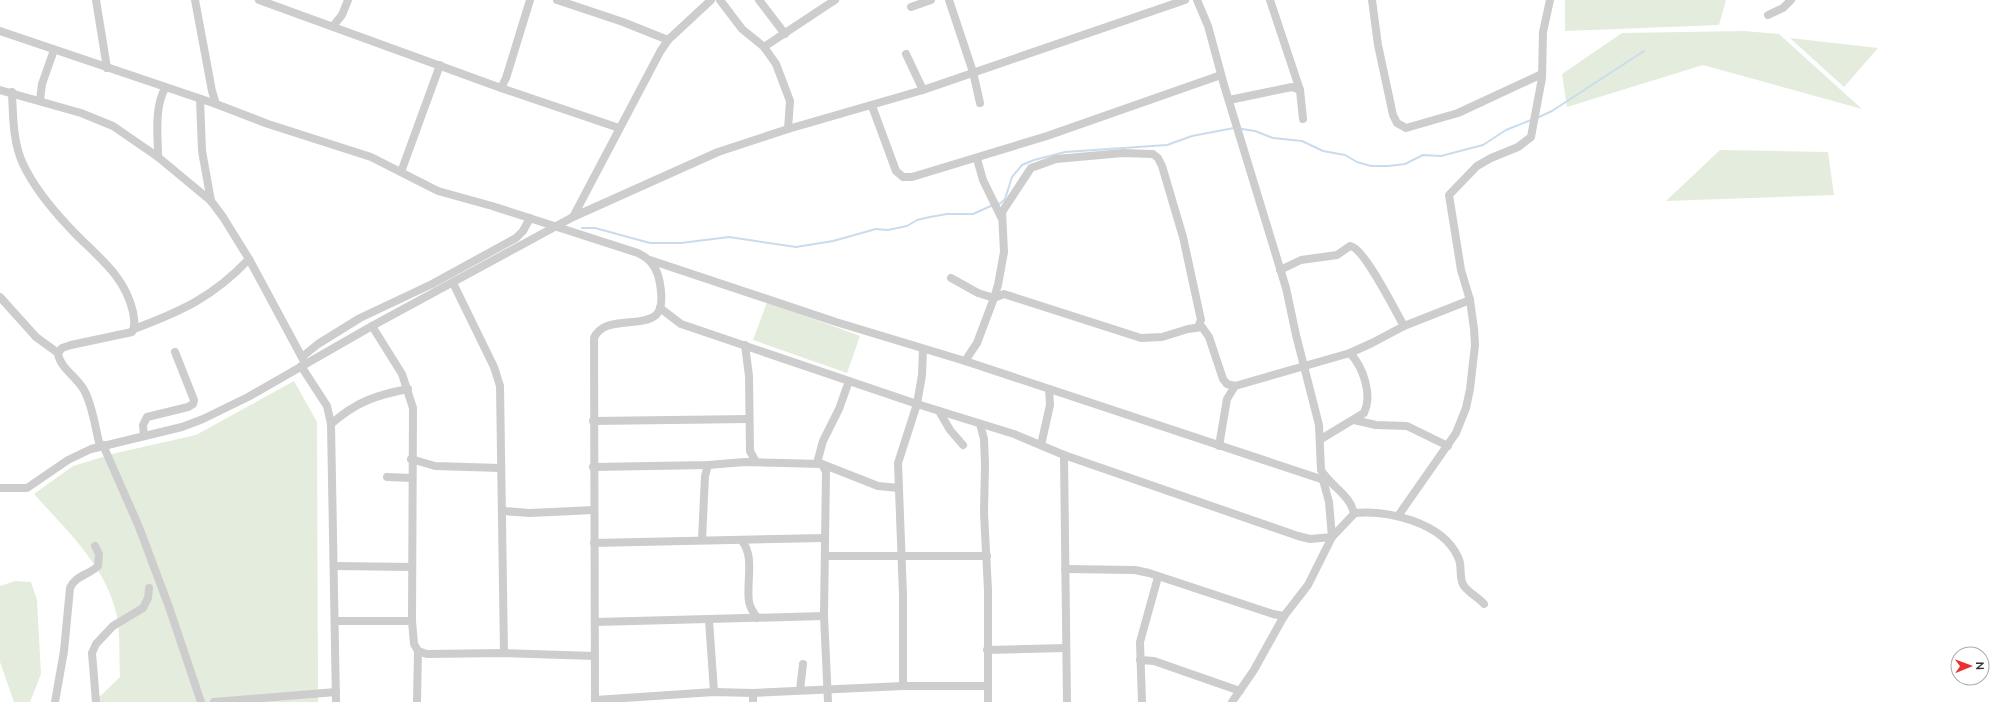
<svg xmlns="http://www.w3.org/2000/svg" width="2006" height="702" font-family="Mulish,sans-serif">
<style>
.green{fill:#e4eddd}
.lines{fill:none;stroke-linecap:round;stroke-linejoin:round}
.stream{stroke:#c9dced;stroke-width:2}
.street{stroke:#cdcdcd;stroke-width:8}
</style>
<rect width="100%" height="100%" fill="#fff"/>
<g class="green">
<polygon points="1565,0 1726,0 1719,25 1565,31"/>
<polygon points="1744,31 1779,34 1862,109 1703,65 1567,107 1562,74 1622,33"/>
<polygon points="1790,38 1878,48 1844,87"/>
<polygon points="1720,150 1828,152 1834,195 1666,201"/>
<polygon points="767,302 860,336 847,373 753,340"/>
<path d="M294,381L317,422L318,702H94L120,677C119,659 120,640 118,622C110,570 68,532 34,494L73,466L116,453L196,435Z"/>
<polygon points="15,581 31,582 37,600 41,674 30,702 14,702 0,662 0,586"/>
</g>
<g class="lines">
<g class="stream">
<polyline points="1537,118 1552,111 1644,51"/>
<polyline points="1242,129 1255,131 1273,138 1302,141 1323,151 1345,155 1357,162 1371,166 1388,166 1405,164 1423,155 1441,156 1483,145 1506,130 1531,120"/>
<polyline points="997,204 1001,203 1005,199 1012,177 1022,165 1034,160 1065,152 1167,145 1192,136 1234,128"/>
<polyline points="582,228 595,228 650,243 681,243 729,237 796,247 833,241 876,229 888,230 907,226 917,220 930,217 947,214 973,214 993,205"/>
</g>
<g class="street">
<polyline points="96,0 107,68"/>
<path d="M195,0L212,91L216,104L268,124L371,157L438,191L492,206L638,253C644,256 649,259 653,265C660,274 666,306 656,315C641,328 604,315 594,338L595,702"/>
<polyline points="259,0 501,88 619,128"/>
<polyline points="557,0 623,22 668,40"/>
<polyline points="720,0 742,29 764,47 776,64 790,101 788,129"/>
<polyline points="759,0 785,34"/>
<polyline points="949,0 973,72 980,103"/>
<path d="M1197,0L1208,26L1224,85L1286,288L1296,335L1319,425L1321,470C1330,486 1351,495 1354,514L1332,537L1308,585L1284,616L1254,670L1232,702"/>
<polyline points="1270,0 1300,90 1303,119"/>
<polyline points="1372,0 1378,45 1393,115 1397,123 1406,128 1458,113 1542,74"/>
<polyline points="911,7 931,0"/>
<polyline points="1768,15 1783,8 1791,0"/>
<polyline points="333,26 342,15 348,0"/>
<polyline points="0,31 216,104"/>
<polyline points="764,47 835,0"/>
<polyline points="906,54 923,90"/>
<polyline points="501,88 506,78 530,0"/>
<polyline points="0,90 81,113 113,126 158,157 211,201 223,217 249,259 305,363"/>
<path d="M12,92C13,116 13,143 23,164C34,187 51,208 68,226C93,254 124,272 133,312C134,318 136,326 132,332L71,345L62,348L58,353C59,367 77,377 84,390C93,406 95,428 100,446"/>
<polyline points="200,99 202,151 211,201"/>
<polyline points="40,100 42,84 54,50"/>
<polyline points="1229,100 1292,87 1300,90"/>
<polyline points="872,106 896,171 903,177 912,177 1047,136 1221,75"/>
<path d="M158,157C158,135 154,109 165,88"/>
<polyline points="977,159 983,180 1001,217"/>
<polyline points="401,172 440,65"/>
<polyline points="573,217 660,52 668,40 711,0"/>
<polyline points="650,260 836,322 965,361 1327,481"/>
<path d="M1280,270L1301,260L1337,255L1350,246C1364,247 1395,311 1404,326"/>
<polyline points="951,278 978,293 994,298 998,285 1004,252 1002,212 1031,168 1056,159 1123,153 1153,154 1158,158 1162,166 1183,237 1201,320 1198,327"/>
<polyline points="453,283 494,367 500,386 504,653"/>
<polyline points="0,297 36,337 58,353"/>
<polyline points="660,308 681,324 917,404 1014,434 1064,455 1298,536 1310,539 1332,537 1329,502 1323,480"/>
<polyline points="372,326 402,374 413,408 412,621 414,644 418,651 427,654 504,653 595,656"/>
<path d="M134,329C182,311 213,297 249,259"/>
<polyline points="745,345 749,376 750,451 756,462"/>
<polyline points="302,357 318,344 360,318 432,284 516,238 523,231 530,218"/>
<polyline points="965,361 977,343 994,298 1004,294 1141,338 1162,337 1188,329 1202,327 1209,337 1223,379 1227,384 1235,386 1350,353 1372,343 1404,326 1470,300"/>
<polyline points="301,366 327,406 331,424 336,702"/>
<polyline points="939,411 950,430 963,445"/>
<polyline points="1354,420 1376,425 1407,426 1448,446"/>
<polyline points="593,421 749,419"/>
<path d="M331,424C356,402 376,395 408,389"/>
<polyline points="980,424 984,439 985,464 984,513 988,590 988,702"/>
<polyline points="144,436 143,425 147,417 188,407 193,404 194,400 175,352"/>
<path d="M1321,439L1364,413C1373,395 1363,367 1350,353"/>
<polyline points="103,445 139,527 169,607 201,702"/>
<polyline points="1041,445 1050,405 1049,389"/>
<polyline points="1219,446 1227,399 1235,386"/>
<polyline points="1064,455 1067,702"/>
<polyline points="411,459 435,466 500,468"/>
<polyline points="817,463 823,441 839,409 849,381"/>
<polyline points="822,464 878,486 899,488"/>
<polyline points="593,467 708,465 745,462 822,464 826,472 824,616 828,702"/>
<polyline points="387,477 412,478"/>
<polyline points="0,488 27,488 68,460 91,449 182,427 203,419 248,397 372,326 573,217 718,152 788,129 923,90 1185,0"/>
<polyline points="503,511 530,513 594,510"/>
<path d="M1354,513C1388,510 1442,522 1458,557C1463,566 1458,578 1464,586C1469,593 1479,598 1484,604"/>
<polyline points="1398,516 1456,433 1466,408 1470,389 1475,345 1474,329 1470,300 1461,270 1449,195 1477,166 1491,158 1518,147 1531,137 1542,78 1543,32 1550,0"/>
<polyline points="702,540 705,476 708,465"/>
<path d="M742,541C755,557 746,582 749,602C750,608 754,613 757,618"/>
<polyline points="594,543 824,538"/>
<polyline points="826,556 987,556"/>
<polyline points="334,566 412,567"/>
<polyline points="1065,569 1135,570 1149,573 1273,614 1284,616"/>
<polyline points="709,620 714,692"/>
<polyline points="335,621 412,621"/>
<polyline points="596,622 824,616"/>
<polyline points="987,650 1066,648"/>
<polyline points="1140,660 1154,661 1240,691"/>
<polyline points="903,686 903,595 898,463 917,404 922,375 923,349"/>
<polyline points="800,690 803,664"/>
<polyline points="595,700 714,692 753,693 903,686 987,686"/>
<path d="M55,702L64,651L70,588C76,575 89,575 98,566L99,554L95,546"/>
<polyline points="96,702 92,653 96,644 113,626 143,608 148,598 149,588"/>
<polyline points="214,702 336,692"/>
<polyline points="417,702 418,651"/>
<polyline points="753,702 753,693"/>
<polyline points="1142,702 1140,642 1158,577"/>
</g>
</g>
<g transform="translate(1970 666) rotate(89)"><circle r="19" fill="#ffffff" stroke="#acacac"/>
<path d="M0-3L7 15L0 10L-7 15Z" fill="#e9312f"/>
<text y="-6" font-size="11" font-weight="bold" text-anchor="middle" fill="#303030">N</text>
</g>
</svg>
